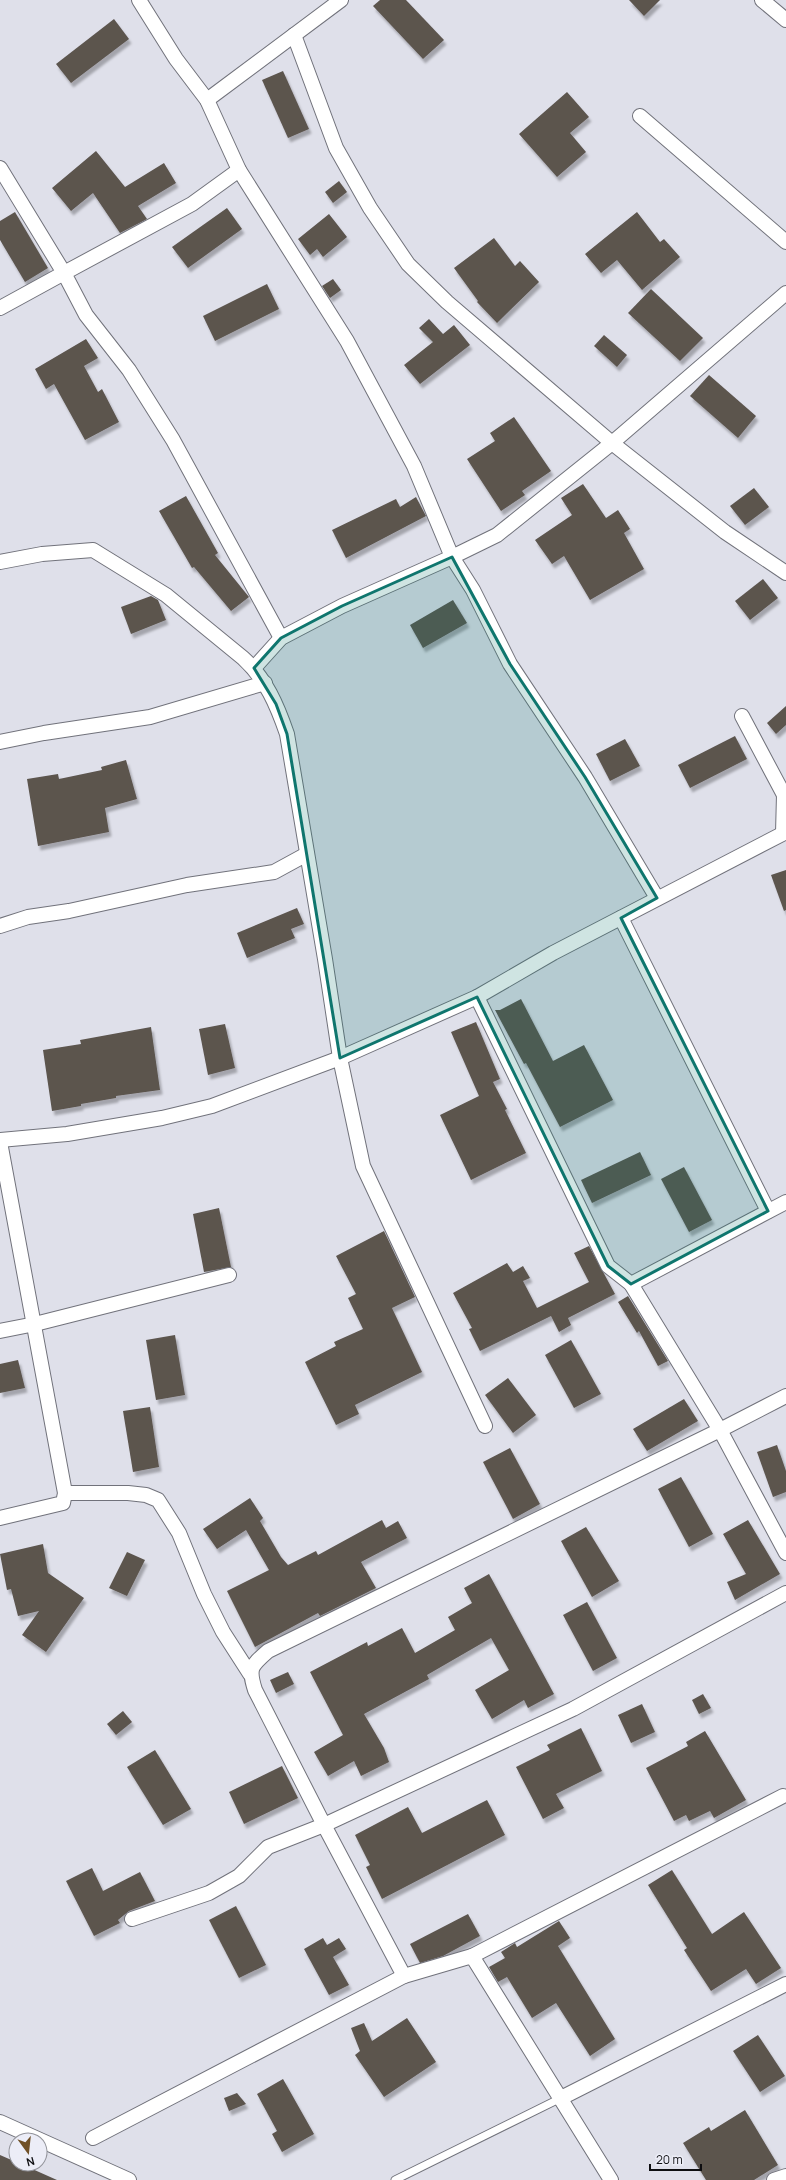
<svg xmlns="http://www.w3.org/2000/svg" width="786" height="2180" font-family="Manrope,sans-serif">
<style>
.building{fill:#5b544e;filter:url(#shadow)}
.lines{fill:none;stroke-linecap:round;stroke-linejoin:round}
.service-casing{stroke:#71727b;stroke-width:9}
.minor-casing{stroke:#71727b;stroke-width:16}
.service{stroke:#fff;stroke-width:7}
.minor{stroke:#fff;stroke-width:14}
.marked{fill:#0f766e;fill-opacity:0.2;stroke:#0f766e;stroke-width:3;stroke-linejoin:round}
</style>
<defs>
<filter id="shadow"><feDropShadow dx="2.5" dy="4.5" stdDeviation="1" flood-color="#0004"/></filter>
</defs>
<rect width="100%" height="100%" fill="#dfe0ea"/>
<g class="building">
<polygon points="380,0 406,0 444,40 423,59 373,6"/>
<polygon points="629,0 660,0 644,16"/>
<polygon points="114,19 129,39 71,83 56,64"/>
<polygon points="283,71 309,129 288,138 262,80"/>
<polygon points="567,92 589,117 570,133 586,152 557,177 519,134"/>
<polygon points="96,151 125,187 164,163 176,183 138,206 147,219 120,233 93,193 71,211 52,188"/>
<polygon points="339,181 347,192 333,203 325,192"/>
<polygon points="227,208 242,229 188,268 172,247"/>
<polygon points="15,212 48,268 25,282 0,240 0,221"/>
<polygon points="637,212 660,242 664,239 680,257 642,290 617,260 601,273 585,254"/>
<polygon points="329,214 347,237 323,257 317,249 310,255 298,239"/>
<polygon points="494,238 515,266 520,261 539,282 497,323 477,302 478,301 454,268"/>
<polygon points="333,279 341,290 330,298 322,286"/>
<polygon points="267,284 279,309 215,341 203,316"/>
<polygon points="651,289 703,338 680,361 628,313"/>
<polygon points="429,319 443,334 454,325 470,345 420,384 404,365 433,342 419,328"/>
<polygon points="604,335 627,355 617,367 594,346"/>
<polygon points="86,339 98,358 84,366 98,392 102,389 119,422 85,440 54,384 46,389 35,369"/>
<polygon points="709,375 756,416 738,438 690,396"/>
<polygon points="514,417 551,471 522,491 525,495 501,511 467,459 495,441 490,433"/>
<polygon points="583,484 606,518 618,510 630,529 624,533 644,569 590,600 564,556 552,564 535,540 572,515 561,498"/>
<polygon points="754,488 769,507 745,525 730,506"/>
<polygon points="186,496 218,553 215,555 249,597 231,611 194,567 192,568 159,511"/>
<polygon points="416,497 426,516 346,558 332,530 396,499 400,507"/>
<polygon points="763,579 778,598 750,620 735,601"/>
<polygon points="151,596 158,600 166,620 131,634 121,607"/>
<polygon points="453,600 467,623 423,648 410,625"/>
<polygon points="786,706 786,725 776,734 767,723"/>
<polygon points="735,736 747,759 690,788 678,765"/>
<polygon points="625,739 640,766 610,781 596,754"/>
<polygon points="126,760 137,799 105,808 109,832 38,846 27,779 58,774 59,779 102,770 101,767"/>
<polygon points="786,870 786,910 784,911 771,875"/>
<polygon points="297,908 304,924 291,929 295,938 247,958 237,933"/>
<polygon points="521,999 553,1061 584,1045 613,1100 560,1127 526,1063 524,1064 495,1010 500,1010"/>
<polygon points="476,1022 500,1079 493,1082 507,1109 505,1110 526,1153 471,1180 440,1115 479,1096 451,1032"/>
<polygon points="225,1024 235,1068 208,1075 199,1029"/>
<polygon points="151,1027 160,1090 116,1096 116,1098 81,1104 81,1106 52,1111 43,1050 81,1044 80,1040"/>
<polygon points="640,1152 651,1175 592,1203 581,1180"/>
<polygon points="684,1167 712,1220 689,1232 661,1179"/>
<polygon points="219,1208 231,1267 204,1272 193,1214"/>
<polygon points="384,1231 415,1297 392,1308 422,1372 355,1405 359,1414 336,1425 305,1362 336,1346 334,1342 363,1329 348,1298 356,1294 336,1256"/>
<polygon points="589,1246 615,1294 568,1318 571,1325 559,1332 551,1316 480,1351 469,1329 472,1328 453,1293 507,1263 513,1272 523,1266 530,1278 523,1281 537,1308 589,1282 574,1253"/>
<polygon points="628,1296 668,1361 658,1366 639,1331 637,1333 618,1302"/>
<polygon points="175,1335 185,1395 156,1400 146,1340"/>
<polygon points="571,1340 601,1394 574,1408 545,1355"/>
<polygon points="18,1360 25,1388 0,1393 0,1364"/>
<polygon points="508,1378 536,1415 513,1433 485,1395"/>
<polygon points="684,1399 698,1421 647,1451 633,1429"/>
<polygon points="150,1407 159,1467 133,1472 123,1411"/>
<polygon points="777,1445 786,1471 786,1492 773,1497 757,1452"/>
<polygon points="510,1448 540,1504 513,1519 483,1462"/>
<polygon points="681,1477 713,1534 689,1547 658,1489"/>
<polygon points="250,1498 263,1518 260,1521 281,1557 288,1565 316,1551 318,1555 382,1520 386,1528 398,1521 407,1538 361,1562 376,1588 320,1616 318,1613 255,1647 227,1591 269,1570 246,1530 217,1549 203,1529"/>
<polygon points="748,1520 780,1574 735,1600 727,1582 746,1574 723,1534"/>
<polygon points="586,1527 619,1581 592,1597 561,1541"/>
<polygon points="43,1544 48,1573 84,1598 46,1652 22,1635 39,1611 18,1616 11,1589 7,1590 0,1554"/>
<polygon points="127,1552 145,1560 127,1596 109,1588"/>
<polygon points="489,1574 554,1694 528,1708 524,1700 492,1719 475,1690 509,1670 491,1638 427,1675 429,1679 364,1714 384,1748 389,1762 361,1776 354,1761 328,1776 314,1752 343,1735 310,1672 367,1642 368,1646 402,1628 415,1653 455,1630 448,1617 472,1603 464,1588"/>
<polygon points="587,1602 617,1658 593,1671 563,1615"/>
<polygon points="288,1672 294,1684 276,1693 270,1680"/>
<polygon points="703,1694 711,1708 699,1714 692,1700"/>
<polygon points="642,1704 655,1732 631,1743 618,1715"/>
<polygon points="123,1711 132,1722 116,1735 107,1724"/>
<polygon points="581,1728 602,1771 556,1794 564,1808 543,1819 516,1767 550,1750 547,1745"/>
<polygon points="705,1731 746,1800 714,1818 710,1811 689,1821 686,1815 674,1821 646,1768 688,1746 686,1742"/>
<polygon points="155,1750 191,1809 163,1825 127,1767"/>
<polygon points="282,1766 298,1798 244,1824 229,1792"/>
<polygon points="487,1800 505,1835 382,1899 366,1867 370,1865 355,1835 408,1807 422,1833"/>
<polygon points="92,1868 103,1891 140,1872 155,1901 129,1911 118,1920 120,1923 94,1936 66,1881"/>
<polygon points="672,1870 712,1934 744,1912 781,1968 756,1984 746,1969 711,1991 684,1950 687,1948 648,1885"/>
<polygon points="236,1906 266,1965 239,1978 209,1920"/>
<polygon points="468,1914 480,1936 443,1956 420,1963 410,1944"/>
<polygon points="559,1921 570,1938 558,1946 615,2039 590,2056 556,2003 532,2018 507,1977 498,1982 489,1967 505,1958 501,1952 515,1943 517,1947"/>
<polygon points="323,1938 327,1945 339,1938 346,1949 333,1957 349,1985 329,1995 304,1949"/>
<polygon points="407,2018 436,2062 384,2097 355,2055 360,2051 351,2028 364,2023 372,2041"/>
<polygon points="758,2035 785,2076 760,2092 733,2051"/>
<polygon points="283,2079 314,2134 282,2152 272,2134 277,2131 257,2094"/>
<polygon points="237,2093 246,2104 229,2111 224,2098"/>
<polygon points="745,2110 778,2165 754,2180 706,2180 683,2143 709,2127 711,2131"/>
<polygon points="0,2155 16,2162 16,2164 21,2164 57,2180 0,2180"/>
</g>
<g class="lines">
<defs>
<polyline id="service" points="395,2180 561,2098"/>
<g id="minor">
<polyline points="139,0 176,59 207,100 239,170 347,341 414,466 452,557 473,590 510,664 585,777 657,898"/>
<polyline points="762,0 786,20"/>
<polyline points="294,35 336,148 370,208 408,264 447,302 612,443 725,532 786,573"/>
<polyline points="207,100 341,0"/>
<polyline points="640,116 786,242"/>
<polyline points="0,168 64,273 0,308"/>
<polyline points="239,170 192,204 64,273 86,315 129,370 173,440 281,638"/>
<path d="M0,562L42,554L93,550L166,595L243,658C266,679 277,705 287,734L325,959L340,1058L363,1166L485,1426"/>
<polyline points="254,668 281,638 342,606 452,557 497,535 612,443 786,293"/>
<polyline points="742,716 784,795"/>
<polyline points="0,742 44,733 150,717 265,683"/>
<polyline points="783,833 784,795 786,793"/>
<polyline points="621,918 768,1211"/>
<polyline points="0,926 28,917 69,911 187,885 274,872 307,854"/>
<polyline points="477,997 608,1266 631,1284 786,1202"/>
<polyline points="0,1140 67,1134 162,1118 212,1106 340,1058 477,997 553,953 786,832"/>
<polyline points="0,1142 65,1493 63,1503 0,1518"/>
<polyline points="631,1284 720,1430 786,1553"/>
<polyline points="0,1331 35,1324 229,1275"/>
<polyline points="65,1493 128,1493 146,1495 158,1500 179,1533 204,1594 223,1632 250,1674"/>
<polyline points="132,1919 209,1893 239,1876 268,1847 324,1825 573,1709 786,1593"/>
<polyline points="472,1956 783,1796"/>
<path d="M404,1976L324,1825L255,1690C248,1668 251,1666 268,1651L720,1430L786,1396"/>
<polyline points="561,2098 786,1984"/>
<polyline points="0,2122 129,2180"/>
<polyline points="93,2138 404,1976 472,1956 611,2180"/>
<polyline points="774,2180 786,2176"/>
</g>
</defs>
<use href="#service" class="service-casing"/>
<use href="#minor" class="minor-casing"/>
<use href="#service" class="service"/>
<use href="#minor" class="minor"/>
</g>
<path class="marked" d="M452,557L510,664L585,777L657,898L621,918L768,1211L631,1284L608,1266L477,997L340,1058L287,734L276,704L254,668L281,638L342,606Z"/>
<g transform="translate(28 2152) rotate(165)"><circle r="19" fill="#ecedf7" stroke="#93949b"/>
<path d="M0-3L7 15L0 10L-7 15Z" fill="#705026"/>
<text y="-6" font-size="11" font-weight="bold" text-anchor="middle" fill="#0e0e11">N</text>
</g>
<path d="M650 2164v6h51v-6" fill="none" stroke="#0e0e11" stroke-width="2"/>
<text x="656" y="2164" font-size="12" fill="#0e0e11" stroke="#ecedf7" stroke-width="3" paint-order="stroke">20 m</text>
</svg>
